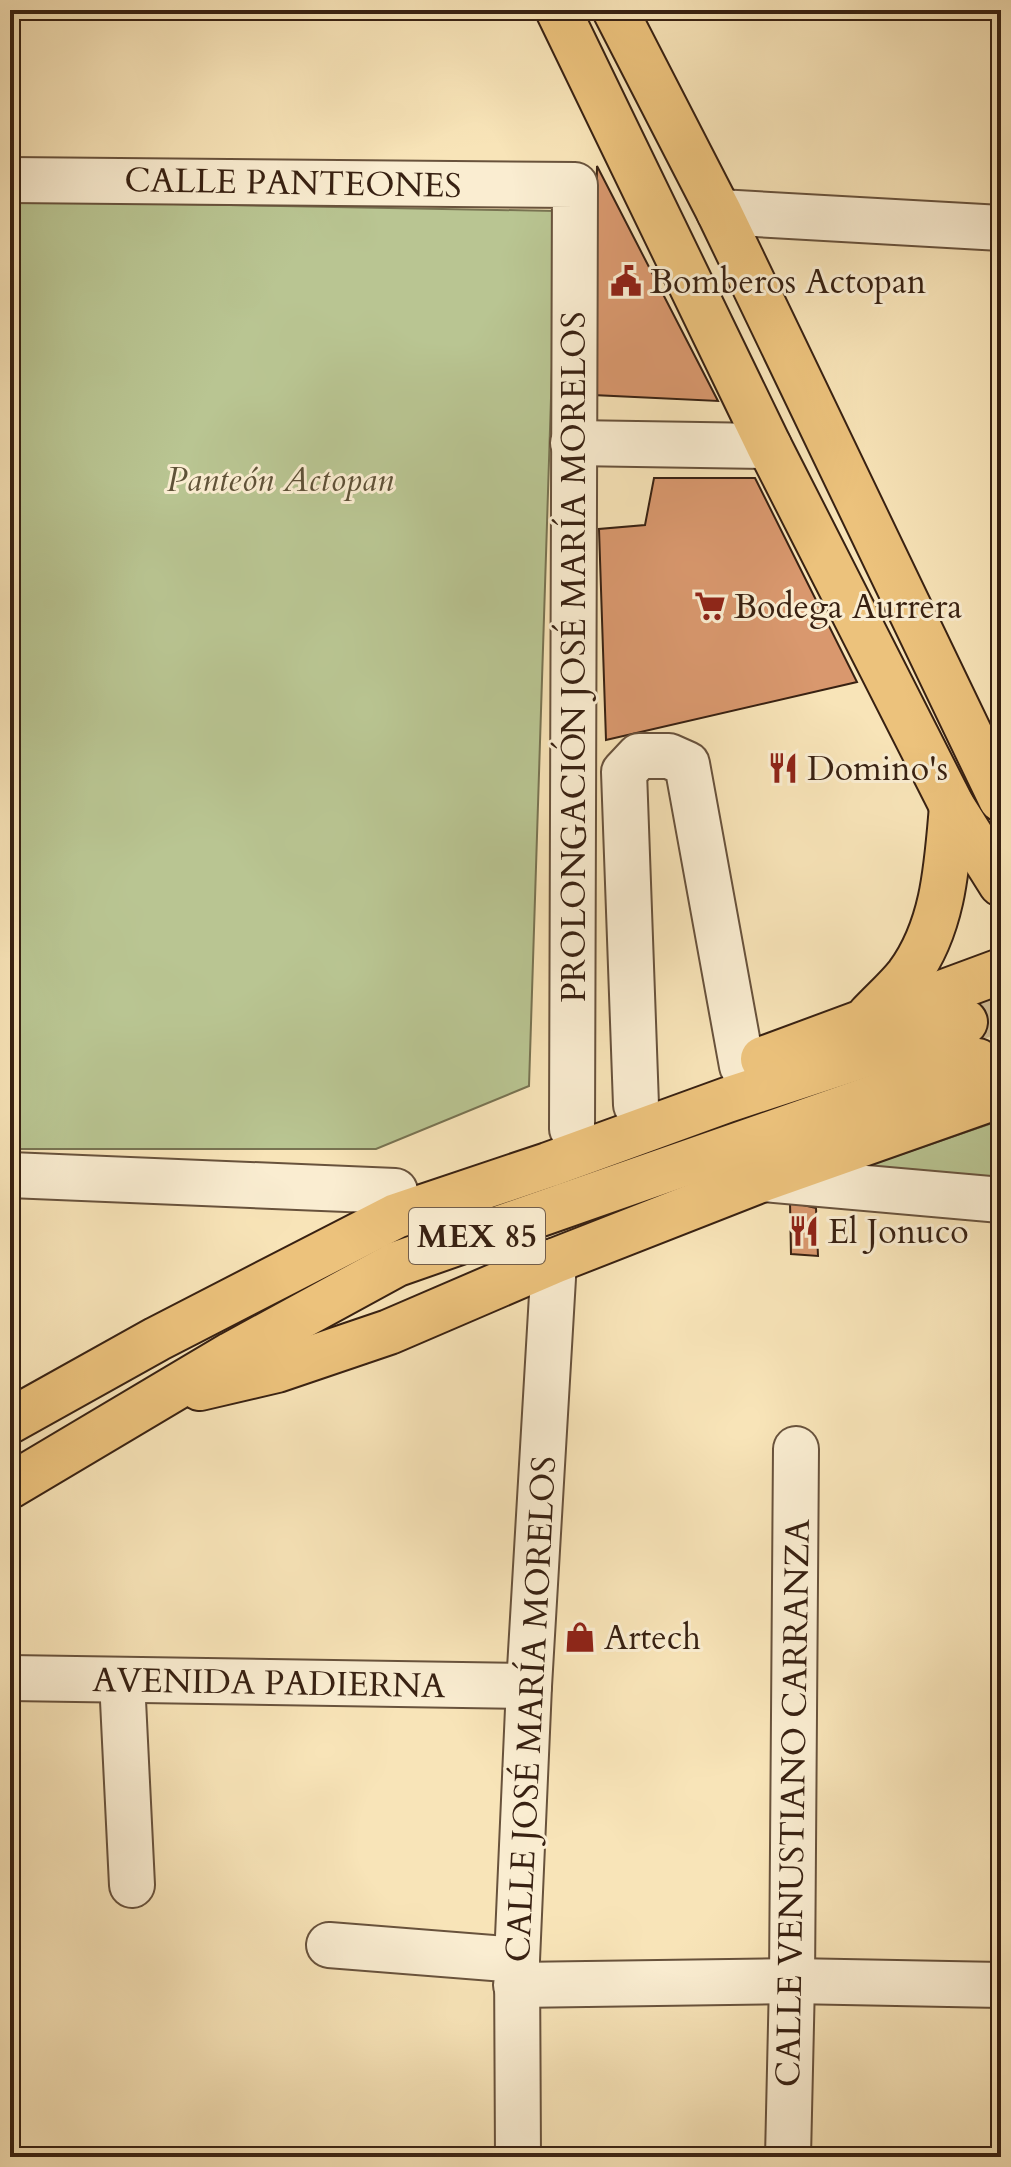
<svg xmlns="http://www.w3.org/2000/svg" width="1011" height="2167" font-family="Cardo,serif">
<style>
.green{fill:#b9c592;stroke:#787352;stroke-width:2}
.building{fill:#d9986e;stroke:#382112;stroke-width:2}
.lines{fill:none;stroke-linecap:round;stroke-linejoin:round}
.major-tunnel{stroke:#d2bd97;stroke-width:44;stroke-dasharray:44 22;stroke-linecap:butt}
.minor-casing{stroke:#68523c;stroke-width:48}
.major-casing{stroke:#382112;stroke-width:48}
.minor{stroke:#faedd1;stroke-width:44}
.major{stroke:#ecc27c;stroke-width:44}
.labels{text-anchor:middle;stroke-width:6;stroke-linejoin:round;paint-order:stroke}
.shield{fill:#faedd1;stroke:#725e4b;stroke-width:2}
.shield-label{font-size:32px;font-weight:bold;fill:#382112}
.street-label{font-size:34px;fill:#382112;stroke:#faedd1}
.poi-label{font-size:34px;fill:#382112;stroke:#faedd1;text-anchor:start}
.park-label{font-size:34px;font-style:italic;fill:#5f5238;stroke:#faedd1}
</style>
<rect width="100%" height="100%" fill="#f8e4b8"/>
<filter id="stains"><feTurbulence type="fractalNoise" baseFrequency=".0025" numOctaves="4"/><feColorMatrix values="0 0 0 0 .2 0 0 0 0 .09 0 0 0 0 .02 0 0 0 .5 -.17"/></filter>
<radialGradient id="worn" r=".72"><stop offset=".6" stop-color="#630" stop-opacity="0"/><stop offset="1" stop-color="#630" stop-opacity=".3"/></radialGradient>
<g class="green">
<polygon points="10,201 557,211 529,1086 376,1149 10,1149"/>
<polygon points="1001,1120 1001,1180 861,1168"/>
</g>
<g class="building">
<polygon points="597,166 718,401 593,395"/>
<polygon points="654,478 755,478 857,682 606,740 599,529 645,525"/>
<polygon points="790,1202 816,1208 818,1256 791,1254"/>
</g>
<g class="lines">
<polyline class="major-tunnel" points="965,1022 1001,1010"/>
<defs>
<g id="minor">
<polyline points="10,180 575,185 572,1129"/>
<polyline points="719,212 1001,228"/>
<polyline points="573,443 769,446"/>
<polyline points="636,1105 624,772 639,756 669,756 687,764 742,1066"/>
<polyline points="10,1175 395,1191"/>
<polyline points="763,1179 1001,1200"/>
<polyline points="10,1678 529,1686"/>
<polyline points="122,1680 132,1885"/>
<polyline points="329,1945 517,1960"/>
<polyline points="516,1985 792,1981 1001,1985"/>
<polyline points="518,2157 517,1960 529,1686 554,1261"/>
<polyline points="788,2157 792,1981 796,1449"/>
</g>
<g id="major">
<polyline points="558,10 769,446 952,806 1001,884"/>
<polyline points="615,10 719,212 1001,799"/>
<path d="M869,1016C882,1002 897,989 908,975C944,926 947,865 952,806"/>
<polyline points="763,1059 1001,971"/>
<polyline points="200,1388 277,1370 389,1332 554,1261 763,1179 1001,1095"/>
<polyline points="10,1421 157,1339 396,1216 548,1165 727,1100 965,1022"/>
<polyline points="10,1486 232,1354 397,1264 978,1061"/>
</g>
</defs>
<use href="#minor" class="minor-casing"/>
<use href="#major" class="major-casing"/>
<use href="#minor" class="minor"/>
<use href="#major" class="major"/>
</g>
<defs>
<symbol id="civic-bare" viewBox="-9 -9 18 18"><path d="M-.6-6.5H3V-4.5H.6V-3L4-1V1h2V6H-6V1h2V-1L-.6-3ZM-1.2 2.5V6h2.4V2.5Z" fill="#8f2418" stroke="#faedd1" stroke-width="2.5" paint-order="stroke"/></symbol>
<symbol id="supermarket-bare" viewBox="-9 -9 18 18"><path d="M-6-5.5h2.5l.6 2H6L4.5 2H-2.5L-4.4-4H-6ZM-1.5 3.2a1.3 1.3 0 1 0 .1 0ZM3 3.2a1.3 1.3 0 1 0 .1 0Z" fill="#8f2418" stroke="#faedd1" stroke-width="2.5" paint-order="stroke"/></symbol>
<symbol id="restaurant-bare" viewBox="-9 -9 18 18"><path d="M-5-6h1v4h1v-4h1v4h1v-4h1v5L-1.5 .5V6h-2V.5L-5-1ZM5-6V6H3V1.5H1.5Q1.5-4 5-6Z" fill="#8f2418" stroke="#faedd1" stroke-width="2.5" paint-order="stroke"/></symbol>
<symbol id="shop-bare" viewBox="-9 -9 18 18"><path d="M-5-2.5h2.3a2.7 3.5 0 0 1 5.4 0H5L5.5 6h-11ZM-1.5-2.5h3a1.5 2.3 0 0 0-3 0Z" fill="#8f2418" stroke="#faedd1" stroke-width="2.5" paint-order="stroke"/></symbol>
</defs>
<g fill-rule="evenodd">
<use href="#civic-bare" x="604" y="259" width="44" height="44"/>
<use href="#supermarket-bare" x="688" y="584" width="44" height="44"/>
<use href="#restaurant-bare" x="761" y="746" width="44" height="44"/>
<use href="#restaurant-bare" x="782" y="1209" width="44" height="44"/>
<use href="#shop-bare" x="558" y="1615" width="44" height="44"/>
</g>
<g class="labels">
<rect class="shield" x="409" y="1208" width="136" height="56" rx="6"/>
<g class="shield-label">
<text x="477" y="1247">MEX 85</text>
</g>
<g class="street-label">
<text transform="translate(293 182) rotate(1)" y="12">CALLE PANTEONES</text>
<text transform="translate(573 657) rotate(-90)" y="12">PROLONGACIÓN JOSÉ MARÍA MORELOS</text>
<text transform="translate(269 1682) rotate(1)" y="12">AVENIDA PADIERNA</text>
<text transform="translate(530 1709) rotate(-87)" y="12">CALLE JOSÉ MARÍA MORELOS</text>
<text transform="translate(792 1803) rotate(-89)" y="12">CALLE VENUSTIANO CARRANZA</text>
</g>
<g class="poi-label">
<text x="650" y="293">Bomberos Actopan</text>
<text x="734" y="618">Bodega Aurrera</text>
<text x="807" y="780">Domino's</text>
<text x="828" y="1243">El Jonuco</text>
<text x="604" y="1649">Artech</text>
</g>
<g class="park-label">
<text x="280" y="491">Panteón Actopan</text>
</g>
</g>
<rect width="1011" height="2167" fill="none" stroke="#f8e4b8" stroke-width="40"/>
<rect x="12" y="12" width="987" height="2143" fill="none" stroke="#382112" stroke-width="4"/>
<rect x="20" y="20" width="971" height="2127" fill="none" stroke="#382112" stroke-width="2"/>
<rect width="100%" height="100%" filter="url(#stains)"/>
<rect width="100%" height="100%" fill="url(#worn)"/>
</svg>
